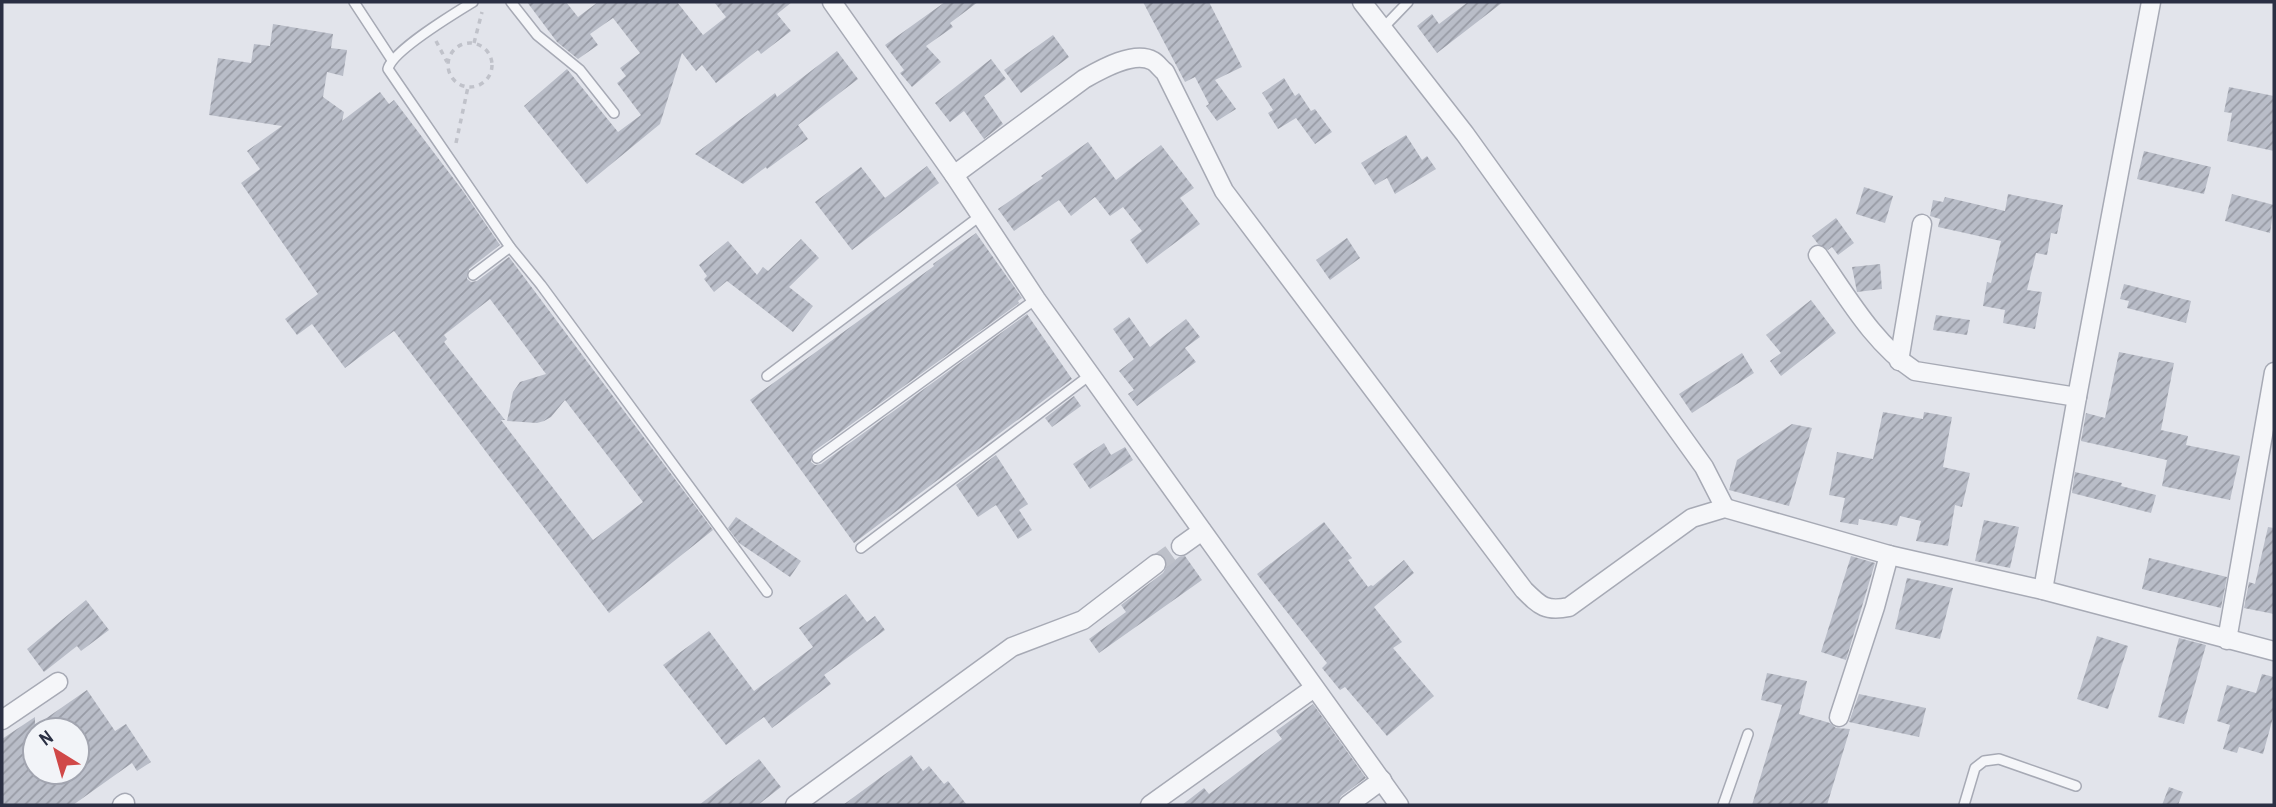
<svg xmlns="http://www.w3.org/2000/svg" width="2276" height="807" font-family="'Archivo Narrow',sans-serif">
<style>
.building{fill:url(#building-hatch);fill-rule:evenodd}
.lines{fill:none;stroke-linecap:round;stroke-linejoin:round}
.minor-tunnel{stroke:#bdc0c9;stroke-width:18;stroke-dasharray:18 9;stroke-linecap:butt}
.service-casing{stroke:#a7aab5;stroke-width:12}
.minor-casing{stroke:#a7aab5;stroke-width:21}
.path{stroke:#c0c2ca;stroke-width:3.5;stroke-dasharray:5 5;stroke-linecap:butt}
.service{stroke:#f5f6f9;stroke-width:9}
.minor{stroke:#f5f6f9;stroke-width:18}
</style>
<defs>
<pattern id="building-hatch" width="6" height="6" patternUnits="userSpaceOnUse" patternTransform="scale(1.75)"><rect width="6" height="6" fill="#b9bdc8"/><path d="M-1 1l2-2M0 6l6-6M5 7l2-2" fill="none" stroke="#979aa4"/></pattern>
</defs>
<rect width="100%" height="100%" fill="#e2e4eb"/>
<g class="building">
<polygon points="527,2 566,2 578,17 598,2 677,2 703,35 726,17 714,2 792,2 777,14 791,31 761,54 758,50 716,83 702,65 696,71 682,53 660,124 587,184 524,106 567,69 618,132 641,115 617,83 626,76 620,68 640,53 613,18 590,34 598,45 578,59 557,42"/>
<polygon points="945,2 978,2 950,23 953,27 926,46 941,62 912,87 900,73 904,70 885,45"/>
<polygon points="1143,2 1209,2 1242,67 1215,80 1236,109 1217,121 1206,106 1209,104 1195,77 1185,82"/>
<polygon points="1468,2 1503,2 1437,53 1417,26 1432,14 1439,24"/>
<path d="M273,24L333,34L331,48L347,50L343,76L327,72L323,97L344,112L342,121L380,92L389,104L394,100L463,191L500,245L469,269L467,279L471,282L477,281L509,257L713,530L609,613L394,331L345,368L312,324L297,335L285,319L318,294L241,183L260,169L247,151L282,126L209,115L218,58L251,63L254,44L270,46ZM490,299L546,374L520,382L513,392L507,421L537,423L544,421L551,417L565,400L643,502L593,540L501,420H505L444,342L447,339L444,335Z"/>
<polygon points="1053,35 1069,57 1021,93 1004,70"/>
<polygon points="837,51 858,79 798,125 808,139 767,169 766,167 743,184 695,154 775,93 777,97"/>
<polygon points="991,59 1006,79 984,96 1003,124 984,139 964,111 950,122 935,103"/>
<polygon points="1284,78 1295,96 1299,93 1311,111 1315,109 1332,132 1315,144 1296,118 1278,129 1268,113 1273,110 1262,93"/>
<polygon points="2229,87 2274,96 2274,151 2227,141 2232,113 2224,112"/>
<polygon points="1406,135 1422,160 1427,156 1436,169 1395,194 1387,178 1375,185 1361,163"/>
<polygon points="1088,142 1116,180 1161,145 1194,188 1180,198 1200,224 1147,264 1130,240 1142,231 1123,207 1110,216 1095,197 1071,216 1059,200 1014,231 998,209 1043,178 1041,176"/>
<polygon points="2144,151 2211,167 2204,194 2137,179"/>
<polygon points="927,166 939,183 852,250 815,202 861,167 885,198"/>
<polygon points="1864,187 1893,196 1885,223 1856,214"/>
<polygon points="2008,194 2063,205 2057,234 2051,233 2047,255 2036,253 2027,290 2042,292 2035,329 2003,323 2005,310 1983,306 1987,282 1991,283 2001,241 1938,227 1940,219 1930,216 1933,200 1943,202 1945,197 2005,211"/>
<polygon points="2232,194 2274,205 2270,233 2225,221"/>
<polygon points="1836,218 1854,243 1838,255 1832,247 1828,250 1818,244 1812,236"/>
<polygon points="976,233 1022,298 1018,301 1019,303 813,452 811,462 815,465 821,464 1027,314 1072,379 854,543 750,400 934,266 933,264"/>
<polygon points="1347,238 1360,258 1330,280 1316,260"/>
<polygon points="801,239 819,258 789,287 813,306 793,332 727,281 714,292 704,279 707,276 699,265 728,241 757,275 763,267 768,271"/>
<polygon points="1880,264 1882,289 1857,292 1852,267"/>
<polygon points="2124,284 2191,301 2186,323 2127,308 2129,301 2120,299"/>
<polygon points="1811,300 1836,333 1781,376 1770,361 1781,353 1766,335"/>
<polygon points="1936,315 1970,320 1967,335 1933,330"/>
<polygon points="1129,317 1150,347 1186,319 1200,337 1185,348 1196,362 1137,406 1128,394 1134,390 1119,371 1134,359 1113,329"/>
<polygon points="2119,352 2174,363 2161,430 2188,436 2186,445 2240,456 2230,500 2162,486 2167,460 2081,441 2086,413 2105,418"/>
<polygon points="1742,353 1754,373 1692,413 1679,394"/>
<polygon points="1074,396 1081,406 1052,427 1045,418"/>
<polygon points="1883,412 1923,419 1924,412 1952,417 1943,467 1970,473 1962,507 1955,505 1948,546 1916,541 1921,521 1900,516 1897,526 1859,519 1858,525 1840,522 1845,498 1829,495 1837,452 1873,459"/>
<polygon points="1792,424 1812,428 1789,506 1729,490 1737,460"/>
<polygon points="1104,443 1111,455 1125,447 1133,460 1090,489 1073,464"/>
<polygon points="996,455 1028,504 1019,510 1032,530 1018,539 996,505 978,517 956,485"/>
<polygon points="2075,472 2122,483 2121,486 2156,495 2151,513 2072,493"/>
<polygon points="736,517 801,561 790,577 739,543 728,528"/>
<polygon points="1984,520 2019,527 2010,568 1975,561"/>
<polygon points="1324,522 1352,558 1348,560 1368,587 1371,585 1373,586 1404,560 1414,573 1374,607 1402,642 1393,648 1434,696 1387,736 1345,687 1340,690 1322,668 1327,663 1257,574"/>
<polygon points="2268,527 2274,528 2274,614 2244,608 2249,582 2255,584"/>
<polygon points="1185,556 1202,580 1099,653 1089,639 1126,612 1121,605 1163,573 1167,566 1179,557"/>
<polygon points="1851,556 1875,563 1846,660 1821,652"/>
<polygon points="2149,558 2227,577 2221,608 2142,589"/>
<polygon points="1907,578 1953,588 1940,639 1895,629"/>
<polygon points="846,594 867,622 875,616 885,630 824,675 831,684 772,728 764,717 726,745 663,665 709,631 754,691 813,647 799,628"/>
<polygon points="86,600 109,630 81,651 77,646 44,672 27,649"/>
<polygon points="2097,636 2128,646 2108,709 2077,699"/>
<polygon points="2179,638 2206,645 2184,724 2158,717"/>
<polygon points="1767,673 1807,681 1799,714 1830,723 1836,728 1850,729 1827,805 1752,805 1782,705 1761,700"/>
<polygon points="2262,674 2274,677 2274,714 2263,754 2239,747 2237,753 2223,749 2230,725 2217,721 2227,685 2256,693"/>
<path d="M87,690L115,731L126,724L151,762L137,771L132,763L73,805H2V739L35,717V726ZM35,730H77V772H35Z"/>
<polygon points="1859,694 1926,708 1919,737 1849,722"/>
<polygon points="1313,704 1366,778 1341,796 1337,805 1182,805 1204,788 1209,794 1282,739 1276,731"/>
<polygon points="911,755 923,771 929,766 944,784 948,781 967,805 843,805"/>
<polygon points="759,759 781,787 758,805 699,805"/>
<polygon points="2169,787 2183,792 2178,805 2162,805"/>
</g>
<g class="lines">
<polyline class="minor-tunnel" points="1156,564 1181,546"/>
<defs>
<g id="service">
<polyline points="354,2 392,60"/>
<path d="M473,2C455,13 392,51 388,69L510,247L541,285L767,592"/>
<polyline points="511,2 537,35 580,70 614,113"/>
<polyline points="1382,29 1408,2"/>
<polyline points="473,275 510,247"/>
<polyline points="767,376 980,216"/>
<polyline points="817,458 1036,299"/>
<polyline points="861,548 1090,375"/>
<polyline points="1723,805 1748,734"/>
<polyline points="1964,805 1975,768 1984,761 1999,759 2076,786"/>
</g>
<g id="minor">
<polyline points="832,2 954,175 1036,299 1399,805"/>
<polyline points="1362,2 1465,134 1704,467 1725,508"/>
<path d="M954,175L1084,79C1100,70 1134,50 1153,61C1157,63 1161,69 1165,72L1224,191L1524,590C1540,606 1546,612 1569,607L1692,518L1725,508L1889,555L2043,590L2274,651"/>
<path d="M1818,255C1847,296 1873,343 1915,371L2077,397"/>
<polyline points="1899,361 1922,224"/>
<polyline points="1181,546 1202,531"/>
<polyline points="2043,590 2077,397 2151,2"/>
<polyline points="2227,640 2274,372"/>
<polyline points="1839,717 1875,607 1889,555"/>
<polyline points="2,720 58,682"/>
<polyline points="122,805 125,803"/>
<polyline points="795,805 1012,647 1083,620 1156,564"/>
<polyline points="1150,805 1314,688"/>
<polyline points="1348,805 1382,780"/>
</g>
</defs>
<use href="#service" class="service-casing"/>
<use href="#minor" class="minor-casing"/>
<g class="path">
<polyline points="436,41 447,62"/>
<polyline points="474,43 482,12"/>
<circle cx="470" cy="65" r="22"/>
<polyline points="456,143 468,87"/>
</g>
<use href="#service" class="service"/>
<use href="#minor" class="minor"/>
</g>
<rect width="2276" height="807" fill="none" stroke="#2a2f43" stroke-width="7"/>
<g transform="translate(56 751) rotate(323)"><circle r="33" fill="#f2f4f8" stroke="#a2a5b0" stroke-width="2"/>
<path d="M0-5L12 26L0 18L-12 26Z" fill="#d04848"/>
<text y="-10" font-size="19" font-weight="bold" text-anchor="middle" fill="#2a2f43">N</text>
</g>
</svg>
